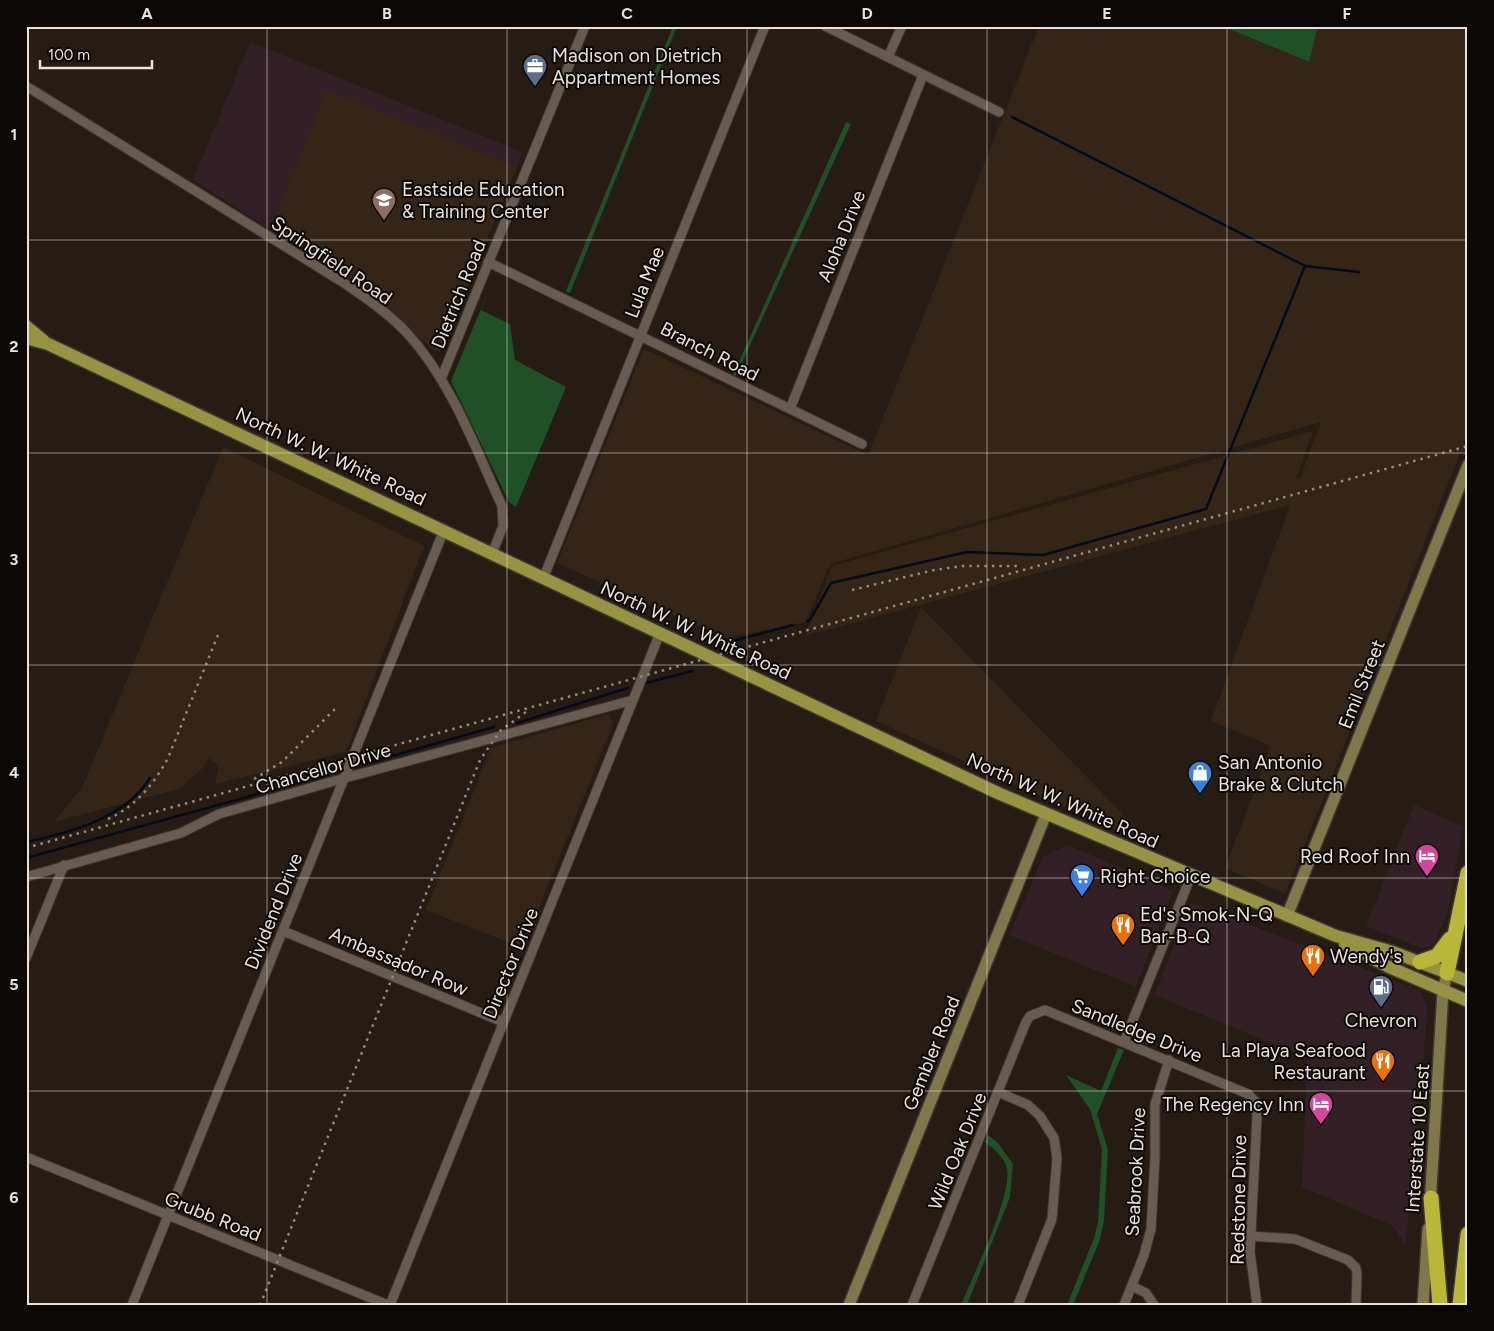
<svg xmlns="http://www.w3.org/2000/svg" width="1494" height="1331" font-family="Figtree,sans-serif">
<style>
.commercial{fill:#322026}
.built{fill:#342517}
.green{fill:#205025}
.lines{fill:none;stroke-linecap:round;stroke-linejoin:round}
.stream{stroke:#000b1c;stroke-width:2.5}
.minor-casing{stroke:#3f3732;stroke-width:11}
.secondary-casing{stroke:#3f3732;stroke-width:14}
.primary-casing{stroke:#3f3732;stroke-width:15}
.motorway-casing{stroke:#3f3732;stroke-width:18}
.minor{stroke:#685c51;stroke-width:9}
.secondary{stroke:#80774a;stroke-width:11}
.primary{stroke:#989343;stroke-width:12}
.motorway{stroke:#b8b739;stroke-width:15}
.rail{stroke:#948c84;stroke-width:2.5;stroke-dasharray:2.5 5;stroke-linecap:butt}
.grid{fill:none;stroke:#e9e2dc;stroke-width:1;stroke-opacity:0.55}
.labels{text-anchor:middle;stroke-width:4;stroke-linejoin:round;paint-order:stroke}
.poi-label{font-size:19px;fill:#e9e2dc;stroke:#0c0805;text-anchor:start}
.street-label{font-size:19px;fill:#e9e2dc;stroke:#0c0805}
.neatline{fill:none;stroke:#e9e2dc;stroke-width:2}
.grid-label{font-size:16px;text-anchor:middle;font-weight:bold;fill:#e9e2dc}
</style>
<rect width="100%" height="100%" fill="#261c13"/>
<g class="commercial">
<polygon points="250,42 523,152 517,167 327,90 270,229 193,180"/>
<polygon points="1414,805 1463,826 1448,911 1434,944 1422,948 1366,926"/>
<polygon points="1068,845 1173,891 1136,987 1009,935 1043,857"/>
<polygon points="1191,902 1419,990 1428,1006 1406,1245 1393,1226 1302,1187 1307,1058 1154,995"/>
</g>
<g class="built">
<polygon points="1039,26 1222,26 1309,62 1318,26 1468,26 1468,452 1460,454 1285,894 1225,868 1271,746 1211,721 1290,505 805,636 832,566 1313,431 1296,479 1300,478 1321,422 830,564 806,622 725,638 557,563 644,349 868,455"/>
<polygon points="327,90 517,167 440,352 432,349 366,289 270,229"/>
<polygon points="223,447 424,546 346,752 215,784 219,766 208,758 205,766 179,789 54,822 83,786"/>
<polygon points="921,607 1157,849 876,721"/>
<polygon points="608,714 614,722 523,948 426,910 491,748"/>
</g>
<g class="green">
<polygon points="673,26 677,26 570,293 566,291"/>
<polygon points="1222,26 1318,26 1309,62"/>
<polygon points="846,122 851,124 736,376 733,375"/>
<polygon points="495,275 481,310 510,324 515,360 566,387 516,507 509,502 451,381"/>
<polygon points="1118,1048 1124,1050 1097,1114 1108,1150 1104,1221 1099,1242 1073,1305 1067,1305 1094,1238 1098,1222 1102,1149 1090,1109 1066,1075 1101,1091"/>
<path d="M988,1135L998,1143L1013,1164L1010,1197L967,1305H961C973,1275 1012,1197 1007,1169C1005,1158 993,1148 985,1142Z"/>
</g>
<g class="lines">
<g class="stream">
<polyline points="1012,117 1305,266 1359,272"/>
<polyline points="807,621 810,620 831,583 967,552 1043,555 1206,509 1305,266"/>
<polyline points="721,647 725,643 793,625"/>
<polyline points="646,683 692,671"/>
<polyline points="517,723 628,688"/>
<polyline points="367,763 494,727"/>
<path d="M26,842C69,833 126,818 150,778"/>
<polyline points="26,858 334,773"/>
</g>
<defs>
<g id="minor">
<polyline points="825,26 999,112"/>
<polyline points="888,57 902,26"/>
<path d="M26,86L344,283C366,298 388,313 407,333C451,381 475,447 502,506L503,526L492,554"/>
<polyline points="488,262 862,444"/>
<polyline points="441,379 585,26"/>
<polyline points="790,409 923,75"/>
<polyline points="543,579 765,26"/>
<polyline points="26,877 181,833 219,814 345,778 633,700"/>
<polyline points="283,931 503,1022"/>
<polyline points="26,958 64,865"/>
<polyline points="1124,1042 1191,876"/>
<polyline points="998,1092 1028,1105 1040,1116 1054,1138 1057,1158 1052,1219 1018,1305"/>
<polyline points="26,1157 388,1305"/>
<polyline points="1250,1236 1295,1239 1348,1260 1356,1268 1357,1274 1356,1305"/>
<polyline points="1132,1286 1146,1293 1154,1305"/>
<polyline points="132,1305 444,530"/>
<polyline points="390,1305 660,633"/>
<polyline points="912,1305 1026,1022 1030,1016 1045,1010 1248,1094 1255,1101 1257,1116 1250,1252 1257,1305"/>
<polyline points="1124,1305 1144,1255 1151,1229 1155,1157 1155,1104 1169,1060"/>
</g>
<g id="secondary">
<polyline points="1287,916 1468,465"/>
<polyline points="1430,1206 1443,991 1447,973"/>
<polyline points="849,1305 1046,814"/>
<polyline points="1423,1305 1428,1229"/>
</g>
<g id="primary">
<polyline points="26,326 44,341"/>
<polyline points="26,338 48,344 1000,794 1336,936 1393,952 1468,981"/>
<polyline points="1345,944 1389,967 1468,1001"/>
</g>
<g id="motorway">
<polyline points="1420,962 1437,956 1450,939"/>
<polyline points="1447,973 1468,873"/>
<polyline points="1431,1198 1440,1305"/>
<polyline points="1460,1305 1468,1234"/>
</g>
</defs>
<use href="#minor" class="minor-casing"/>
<use href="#secondary" class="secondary-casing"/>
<use href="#primary" class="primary-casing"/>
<use href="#motorway" class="motorway-casing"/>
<use href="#minor" class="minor"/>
<use href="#secondary" class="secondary"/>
<use href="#primary" class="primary"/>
<use href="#motorway" class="motorway"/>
<g class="rail">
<polyline points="852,590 934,570 963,566 1019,566"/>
<polyline points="254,779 282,762 335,709"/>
<path d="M108,819C135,807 154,784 168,758L218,635"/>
<polyline points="26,848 1468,446"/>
<polyline points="260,1305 480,760 500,731 526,712"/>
</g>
</g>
<path class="grid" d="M267,26V1305M507,26V1305M747,26V1305M987,26V1305M1227,26V1305M26,240H1468M26,453H1468M26,665H1468M26,878H1468M26,1091H1468"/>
<defs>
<symbol id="office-pin" viewBox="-11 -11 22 30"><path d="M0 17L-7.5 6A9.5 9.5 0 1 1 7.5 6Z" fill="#5c6f8a" stroke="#0c0805"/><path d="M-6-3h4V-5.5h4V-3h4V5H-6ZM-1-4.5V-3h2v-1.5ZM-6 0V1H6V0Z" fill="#fff"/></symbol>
<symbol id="university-pin" viewBox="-11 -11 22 30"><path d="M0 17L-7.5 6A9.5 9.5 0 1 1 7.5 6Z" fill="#8d6e63" stroke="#0c0805"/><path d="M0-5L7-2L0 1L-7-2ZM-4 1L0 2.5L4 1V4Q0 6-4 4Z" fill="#fff"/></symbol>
<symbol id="shop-pin" viewBox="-11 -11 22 30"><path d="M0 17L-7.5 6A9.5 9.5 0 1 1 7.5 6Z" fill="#3f7fe0" stroke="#0c0805"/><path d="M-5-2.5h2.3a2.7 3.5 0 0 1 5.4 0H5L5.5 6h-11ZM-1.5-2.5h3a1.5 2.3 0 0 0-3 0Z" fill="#fff"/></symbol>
<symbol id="hotel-pin" viewBox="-11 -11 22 30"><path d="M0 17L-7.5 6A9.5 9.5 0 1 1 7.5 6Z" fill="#d1479c" stroke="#0c0805"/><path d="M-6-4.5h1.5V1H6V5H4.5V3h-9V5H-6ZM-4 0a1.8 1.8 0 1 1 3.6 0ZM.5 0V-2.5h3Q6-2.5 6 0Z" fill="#fff"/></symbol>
<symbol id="supermarket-pin" viewBox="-11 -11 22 30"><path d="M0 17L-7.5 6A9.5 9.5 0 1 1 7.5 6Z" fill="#3f7fe0" stroke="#0c0805"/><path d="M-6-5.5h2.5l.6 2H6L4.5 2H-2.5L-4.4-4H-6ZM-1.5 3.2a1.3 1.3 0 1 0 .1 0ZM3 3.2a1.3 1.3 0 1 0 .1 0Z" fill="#fff"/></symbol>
<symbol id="restaurant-pin" viewBox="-11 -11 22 30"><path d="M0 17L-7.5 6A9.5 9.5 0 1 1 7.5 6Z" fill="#e8710a" stroke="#0c0805"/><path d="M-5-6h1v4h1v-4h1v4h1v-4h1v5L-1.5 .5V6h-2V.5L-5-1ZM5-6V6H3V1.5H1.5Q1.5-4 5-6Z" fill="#fff"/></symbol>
<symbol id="fuel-pin" viewBox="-11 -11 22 30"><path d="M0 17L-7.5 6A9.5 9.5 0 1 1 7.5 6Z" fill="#5c6f8a" stroke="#0c0805"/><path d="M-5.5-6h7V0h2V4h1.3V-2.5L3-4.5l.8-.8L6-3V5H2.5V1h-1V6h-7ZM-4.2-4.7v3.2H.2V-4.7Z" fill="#fff"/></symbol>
</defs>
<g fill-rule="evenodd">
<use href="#office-pin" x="521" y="52" width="28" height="38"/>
<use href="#university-pin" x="370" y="186" width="28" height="38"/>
<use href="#shop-pin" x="1186" y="759" width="28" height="38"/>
<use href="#hotel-pin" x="1413" y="842" width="28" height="38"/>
<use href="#supermarket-pin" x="1068" y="862" width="28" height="38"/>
<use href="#restaurant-pin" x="1109" y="911" width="28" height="38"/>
<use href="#restaurant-pin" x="1299" y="942" width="28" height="38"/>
<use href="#fuel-pin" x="1367" y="973" width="28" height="38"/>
<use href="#restaurant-pin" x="1369" y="1047" width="28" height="38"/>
<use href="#hotel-pin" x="1307" y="1090" width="28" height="38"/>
</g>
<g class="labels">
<g class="poi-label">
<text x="552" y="62">Madison on Dietrich<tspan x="552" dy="22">Appartment Homes</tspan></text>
<text x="402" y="196">Eastside Education<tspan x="402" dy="22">&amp; Training Center</tspan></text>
<text x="1218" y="769">San Antonio<tspan x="1218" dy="22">Brake &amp; Clutch</tspan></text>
<text x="1410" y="863" text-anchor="end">Red Roof Inn</text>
<text x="1100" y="883">Right Choice</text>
<text x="1140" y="921">Ed's Smok-N-Q<tspan x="1140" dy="22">Bar-B-Q</tspan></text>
<text x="1330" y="963">Wendy's</text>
<text x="1381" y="1027" text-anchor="middle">Chevron</text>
<text x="1366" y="1057" text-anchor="end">La Playa Seafood<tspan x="1366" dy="22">Restaurant</tspan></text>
<text x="1304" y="1111" text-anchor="end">The Regency Inn</text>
</g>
<g class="street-label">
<text transform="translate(841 236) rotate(-68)" y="7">Aloha Drive</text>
<text transform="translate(332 260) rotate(34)" y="7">Springfield Road</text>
<text transform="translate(644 282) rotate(-68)" y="7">Lula Mae</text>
<text transform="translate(458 294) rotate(-68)" y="7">Dietrich Road</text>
<text transform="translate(710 351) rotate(27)" y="7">Branch Road</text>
<text transform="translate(331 456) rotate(25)" y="7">North W. W. White Road</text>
<text transform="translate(696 630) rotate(25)" y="7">North W. W. White Road</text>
<text transform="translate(1361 684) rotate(-68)" y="7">Emil Street</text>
<text transform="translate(323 768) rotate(-16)" y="7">Chancellor Drive</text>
<text transform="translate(1063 800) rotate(24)" y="7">North W. W. White Road</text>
<text transform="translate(273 911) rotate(-68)" y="7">Dividend Drive</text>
<text transform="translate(399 961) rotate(23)" y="7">Ambassador Row</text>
<text transform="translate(510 963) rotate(-68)" y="7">Director Drive</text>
<text transform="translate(1137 1030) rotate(22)" y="7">Sandledge Drive</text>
<text transform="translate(931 1053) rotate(-68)" y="7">Gembler Road</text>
<text transform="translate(1417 1138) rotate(-86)" y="7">Interstate 10 East</text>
<text transform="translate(957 1151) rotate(-68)" y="7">Wild Oak Drive</text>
<text transform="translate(1135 1172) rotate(-87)" y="7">Seabrook Drive</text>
<text transform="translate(1238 1200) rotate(-89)" y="7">Redstone Drive</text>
<text transform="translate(213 1216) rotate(22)" y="7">Grubb Road</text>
</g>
</g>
<rect width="1494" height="1331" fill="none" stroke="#0c0805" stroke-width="55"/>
<path d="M40 60v8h112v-8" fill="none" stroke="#e9e2dc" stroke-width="2.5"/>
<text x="48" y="60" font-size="15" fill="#e9e2dc" stroke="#0c0805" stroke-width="4" paint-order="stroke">100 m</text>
<rect x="28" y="28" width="1438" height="1276" class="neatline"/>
<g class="grid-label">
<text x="147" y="19">A</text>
<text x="387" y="19">B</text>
<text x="627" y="19">C</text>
<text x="867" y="19">D</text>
<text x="1107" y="19">E</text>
<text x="1347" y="19">F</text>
<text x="14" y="140">1</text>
<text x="14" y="352">2</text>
<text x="14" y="565">3</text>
<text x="14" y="778">4</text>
<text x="14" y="990">5</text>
<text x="14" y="1203">6</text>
</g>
</svg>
